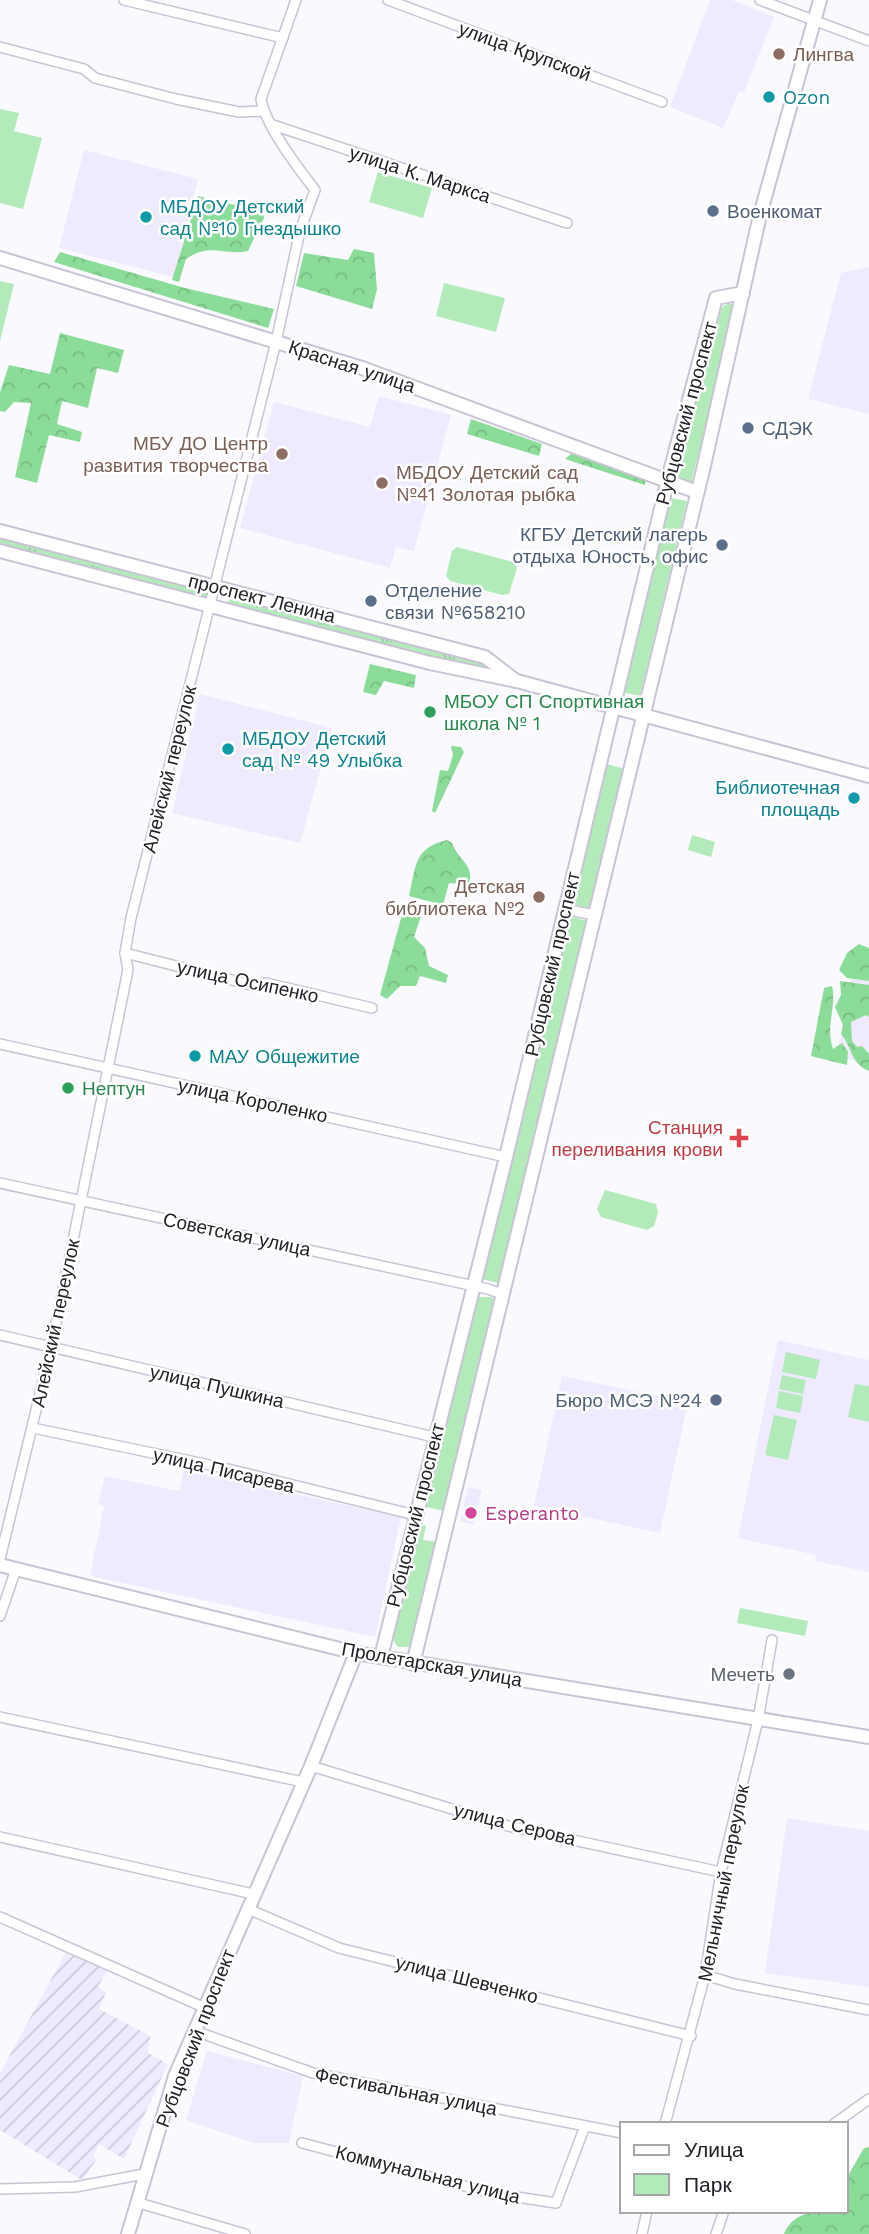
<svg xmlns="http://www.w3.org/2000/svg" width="869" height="2234" font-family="'Work Sans',sans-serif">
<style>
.built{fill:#efeafe}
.industrial{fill:url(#industrial-furrows)}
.grass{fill:url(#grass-tufts)}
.forest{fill:url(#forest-crowns)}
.park{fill:#b2eaba}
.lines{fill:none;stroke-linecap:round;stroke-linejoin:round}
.street-casing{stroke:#c8c4d4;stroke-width:12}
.secondary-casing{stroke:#c8c4d4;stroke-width:16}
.street{stroke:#fff;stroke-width:9}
.secondary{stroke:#fff;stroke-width:12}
.education-dot{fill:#8d6e63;stroke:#fff;stroke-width:2.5}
.culture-dot{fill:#0f9aa8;stroke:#fff;stroke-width:2.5}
.service-dot{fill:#5c6f8a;stroke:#fff;stroke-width:2.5}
.leisure-dot{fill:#2e9e5b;stroke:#fff;stroke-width:2.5}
.health-dot{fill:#e0444e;stroke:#fff;stroke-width:2.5}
.hotel-dot{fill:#d1479c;stroke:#fff;stroke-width:2.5}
.worship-dot{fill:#6b7280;stroke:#fff;stroke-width:2.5}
.labels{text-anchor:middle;stroke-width:5;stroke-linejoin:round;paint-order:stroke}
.street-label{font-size:19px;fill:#222127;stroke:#fff}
.education-label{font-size:19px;fill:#785e54;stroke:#fff;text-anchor:start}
.culture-label{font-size:19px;fill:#0d838f;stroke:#fff;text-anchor:start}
.service-label{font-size:19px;fill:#4e5e75;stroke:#fff;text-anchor:start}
.leisure-label{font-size:19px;fill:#27864d;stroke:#fff;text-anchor:start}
.health-label{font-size:19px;fill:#be3a42;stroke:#fff;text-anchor:end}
.hotel-label{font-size:19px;fill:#b23c85;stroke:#fff;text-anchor:start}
.worship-label{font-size:19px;fill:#5b616d;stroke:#fff;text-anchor:end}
</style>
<defs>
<pattern id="industrial-furrows" width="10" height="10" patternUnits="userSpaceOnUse" patternTransform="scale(1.75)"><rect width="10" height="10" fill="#efeafe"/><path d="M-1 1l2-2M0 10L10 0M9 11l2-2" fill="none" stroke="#cdc8da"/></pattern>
<pattern id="grass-tufts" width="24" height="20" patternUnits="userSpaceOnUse" patternTransform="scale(1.75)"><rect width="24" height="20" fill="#b2eaba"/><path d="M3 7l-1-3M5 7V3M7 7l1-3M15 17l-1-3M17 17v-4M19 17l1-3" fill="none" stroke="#99c8a0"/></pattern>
<pattern id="forest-crowns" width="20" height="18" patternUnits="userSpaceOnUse" patternTransform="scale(1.75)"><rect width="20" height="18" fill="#8cdc99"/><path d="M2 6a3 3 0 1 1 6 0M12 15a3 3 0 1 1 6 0" fill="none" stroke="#78bc84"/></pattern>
</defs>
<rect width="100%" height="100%" fill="#faf9fd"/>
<g class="built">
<polygon points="710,0 732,0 774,17 744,92 739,91 723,128 670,107"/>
<polygon points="84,150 198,179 174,277 59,248"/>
<polygon points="869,267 869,414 808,399 841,273"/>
<polygon points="379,396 451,415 414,551 396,547 390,568 240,528 274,402 370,427"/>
<polygon points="200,694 332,728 300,843 172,813"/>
<polygon points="853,969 869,972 869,1063 837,1057"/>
<polygon points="778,1340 869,1360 869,1572 815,1561 816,1555 738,1538"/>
<polygon points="562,1376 688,1402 660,1533 534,1506"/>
<polygon points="184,1470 401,1517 375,1637 90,1576 104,1506 98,1504 105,1476 179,1491"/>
<polygon points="468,1487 482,1490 474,1525 460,1522"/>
<polygon points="787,1818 869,1831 869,1987 765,1973"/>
<polygon points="207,2051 303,2076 289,2143 253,2143 186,2120"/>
</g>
<polygon class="industrial" points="66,1952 107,1970 98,1987 106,1992 99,2009 150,2036 148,2053 168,2064 124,2159 99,2144 93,2156 97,2159 82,2180 0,2130 0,2073"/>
<g class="grass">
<polygon points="0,534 209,588 205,601 0,547"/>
<polygon points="230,597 489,665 493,669 489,674 227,607"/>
</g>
<g class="forest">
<path d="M198,196L263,212L264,218L248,251C221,256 211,242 186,259L179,282L172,280Z"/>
<polygon points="354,249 374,253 377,289 372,309 296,286 304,253 348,260"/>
<polygon points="60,252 185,288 274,309 268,328 54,262"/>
<polygon points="60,333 124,350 118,373 97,368 88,408 62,401 57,424 82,432 80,442 49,435 37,483 15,477 31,403 14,402 5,412 0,411 0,392 9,365 50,374"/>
<polygon points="471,419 542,444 539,456 467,434"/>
<polygon points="571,454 646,476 645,485 565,459"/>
<polygon points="370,664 416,675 414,688 384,681 376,695 363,692"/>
<polygon points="451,746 461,747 464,752 435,813 432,811 440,770 448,771 453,755"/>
<path d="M447,840L452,843C458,860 477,867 468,885L449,883L443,905L409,896C416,867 413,848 447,840Z"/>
<polygon points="403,911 421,916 414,937 425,948 429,966 448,975 446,983 420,976 416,986 400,986 387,999 380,995"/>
<polygon points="859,944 869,948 869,981 847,978 839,970 847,953"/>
<path d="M840,981L869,985V1017L866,1015L851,1022L852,1041L857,1047L862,1046L869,1054V1071C850,1063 853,1048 841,1034L843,1025L835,1007L841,995Z"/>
<path d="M832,986C837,1007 825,1025 833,1049L842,1043L848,1052L847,1065L811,1056L824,988Z"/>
<path d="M869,2147V2234H784C794,2208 823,2211 846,2211V2179L864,2148Z"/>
</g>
<g class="park">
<polygon points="0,109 19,113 14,131 42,138 23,209 0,203"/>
<polygon points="378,172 432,188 423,218 369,202"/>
<polygon points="0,281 14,284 0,341"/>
<polygon points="444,283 505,298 496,332 436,316"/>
<polygon points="730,303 734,306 735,312 691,483 675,478 722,307"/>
<polygon points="670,498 687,501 640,696 622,692"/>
<polygon points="457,547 513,562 517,568 509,594 502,595 450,581 446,576 452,551"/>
<polygon points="603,763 625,769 591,909 570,903"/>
<polygon points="692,835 715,842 711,857 688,850"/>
<polygon points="568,916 588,921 502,1284 482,1279"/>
<polygon points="605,1190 656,1204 658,1213 654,1226 647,1230 601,1217 597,1209"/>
<polygon points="478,1297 492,1297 496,1303 444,1511 426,1507"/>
<polygon points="786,1352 820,1360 816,1379 782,1372"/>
<polygon points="782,1375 806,1380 803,1394 779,1389"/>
<polygon points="855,1384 869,1386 869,1422 848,1417"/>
<polygon points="779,1391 803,1396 800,1413 776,1408"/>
<polygon points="774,1415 797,1420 788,1460 765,1455"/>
<polygon points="424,1525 426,1526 423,1540 438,1542 412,1647 398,1647 393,1640 417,1531"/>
<polygon points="740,1608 808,1621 805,1636 737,1623"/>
</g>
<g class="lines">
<defs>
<g id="street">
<polyline points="124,0 283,38"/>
<polyline points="388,0 662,102"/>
<polyline points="760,0 869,41"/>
<polyline points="0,47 84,69 95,78 176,99 239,112 263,111"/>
<polyline points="273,125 567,223"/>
<polyline points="565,909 594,915"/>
<polyline points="125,953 255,986 266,983 372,1008"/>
<polyline points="0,1044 506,1157"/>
<polyline points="0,1183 488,1289 502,1294"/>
<polyline points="0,1335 434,1437"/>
<polyline points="33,1428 224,1468 415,1515"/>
<path d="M0,1559L51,1348L128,970L125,953L131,918L276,342L300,231L315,190C298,168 265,125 261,99L296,0"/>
<polyline points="0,1616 16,1569"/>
<polyline points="0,1717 303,1782"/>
<polyline points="311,1766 508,1826 721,1872"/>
<polyline points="0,1837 253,1894"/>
<polyline points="248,1909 339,1948 691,2036"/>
<polyline points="0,1917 203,2007"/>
<polyline points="705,1975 735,1984 869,2010"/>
<polyline points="195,2031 313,2073 622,2133"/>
<polyline points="665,2124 705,1975 721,1872 758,1720 772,1640"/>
<polyline points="834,2124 869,2099"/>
<polyline points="302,2143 491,2193 556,2203 585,2126"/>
<polyline points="0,2189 75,2187 144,2174"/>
<polyline points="139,2203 245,2234"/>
<polyline points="642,2234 647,2211"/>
<polyline points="716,2234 724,2211"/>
</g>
<g id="secondary">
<polyline points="0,258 362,368 697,492"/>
<polyline points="0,531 485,657 516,681"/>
<polyline points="0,551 430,663 517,681 869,776"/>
<polyline points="0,1565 356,1653 869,1737"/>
<polyline points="381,1657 506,1157 668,479 716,298 743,293"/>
<polyline points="413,1664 703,470 760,215 820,0"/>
<polyline points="128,2234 175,2076 311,1766 356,1653"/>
</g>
</defs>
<use href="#street" class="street-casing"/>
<use href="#secondary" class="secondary-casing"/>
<use href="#street" class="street"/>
<use href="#secondary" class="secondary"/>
</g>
<g class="education-dot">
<circle cx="779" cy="54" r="7"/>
<circle cx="282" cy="454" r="7"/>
<circle cx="382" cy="483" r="7"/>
<circle cx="539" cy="897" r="7"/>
</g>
<g class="culture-dot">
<circle cx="769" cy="97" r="7"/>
<circle cx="146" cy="217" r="7"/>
<circle cx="228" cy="749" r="7"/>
<circle cx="854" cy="798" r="7"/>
<circle cx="195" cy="1056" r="7"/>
</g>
<g class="service-dot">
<circle cx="713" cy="211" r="7"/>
<circle cx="748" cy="428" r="7"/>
<circle cx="722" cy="545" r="7"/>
<circle cx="371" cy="601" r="7"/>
<circle cx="716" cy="1400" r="7"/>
</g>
<g class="leisure-dot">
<circle cx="430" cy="712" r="7"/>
<circle cx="68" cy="1088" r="7"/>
</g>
<path class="health-dot" d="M735.5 1127.5h7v7h7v7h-7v7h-7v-7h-7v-7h7z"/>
<circle class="hotel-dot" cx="471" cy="1513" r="7"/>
<circle class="worship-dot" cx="789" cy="1674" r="7"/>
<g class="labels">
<g class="street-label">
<text transform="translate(525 51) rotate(20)" y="7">улица Крупской</text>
<text transform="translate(420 174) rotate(18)" y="7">улица К. Маркса</text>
<text transform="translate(352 366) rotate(18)" y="7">Красная улица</text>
<text transform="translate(686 413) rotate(-75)" y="7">Рубцовский проспект</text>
<text transform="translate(262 598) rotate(14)" y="7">проспект Ленина</text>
<text transform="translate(169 769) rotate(-76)" y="7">Алейский переулок</text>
<text transform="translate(552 964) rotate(-77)" y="7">Рубцовский проспект</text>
<text transform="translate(248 981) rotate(12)" y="7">улица Осипенко</text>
<text transform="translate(253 1100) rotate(12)" y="7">улица Короленко</text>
<text transform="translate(237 1234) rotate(12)" y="7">Советская улица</text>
<text transform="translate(55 1323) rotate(-78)" y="7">Алейский переулок</text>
<text transform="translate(217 1386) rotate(13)" y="7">улица Пушкина</text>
<text transform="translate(224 1470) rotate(13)" y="7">улица Писарева</text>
<text transform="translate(415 1515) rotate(-76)" y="7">Рубцовский проспект</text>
<text transform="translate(432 1664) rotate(10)" y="7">Пролетарская улица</text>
<text transform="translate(515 1824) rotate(14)" y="7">улица Серова</text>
<text transform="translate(723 1883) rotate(-79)" y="7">Мельничный переулок</text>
<text transform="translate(467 1979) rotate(14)" y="7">улица Шевченко</text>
<text transform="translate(195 2038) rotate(-69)" y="7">Рубцовский проспект</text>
<text transform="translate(406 2091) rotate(11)" y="7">Фестивальная улица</text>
<text transform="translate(428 2174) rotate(14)" y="7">Коммунальная улица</text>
</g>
<g class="education-label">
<text x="793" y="61">Лингва</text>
<text x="268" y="450" text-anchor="end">МБУ ДО Центр<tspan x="268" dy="22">развития творчества</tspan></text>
<text x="396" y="479">МБДОУ Детский сад<tspan x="396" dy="22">№41 Золотая рыбка</tspan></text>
<text x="525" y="893" text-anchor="end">Детская<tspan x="525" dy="22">библиотека №2</tspan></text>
</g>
<g class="culture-label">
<text x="783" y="104">Ozon</text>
<text x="160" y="213">МБДОУ Детский<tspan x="160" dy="22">сад №10 Гнездышко</tspan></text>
<text x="242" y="745">МБДОУ Детский<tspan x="242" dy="22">сад № 49 Улыбка</tspan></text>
<text x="840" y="794" text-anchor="end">Библиотечная<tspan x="840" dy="22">площадь</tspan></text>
<text x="209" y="1063">МАУ Общежитие</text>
</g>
<g class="service-label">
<text x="727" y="218">Военкомат</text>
<text x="762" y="435">СДЭК</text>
<text x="708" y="541" text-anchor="end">КГБУ Детский лагерь<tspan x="708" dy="22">отдыха Юность, офис</tspan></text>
<text x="385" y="597">Отделение<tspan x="385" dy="22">связи №658210</tspan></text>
<text x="702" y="1407" text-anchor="end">Бюро МСЭ №24</text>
</g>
<g class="leisure-label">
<text x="444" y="708">МБОУ СП Спортивная<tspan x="444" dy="22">школа № 1</tspan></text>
<text x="82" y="1095">Нептун</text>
</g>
<g class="health-label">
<text x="723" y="1134">Станция<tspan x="723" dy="22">переливания крови</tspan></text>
</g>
<g class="hotel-label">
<text x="485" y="1520">Esperanto</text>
</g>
<g class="worship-label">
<text x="775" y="1681">Мечеть</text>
</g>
</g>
<rect x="620" y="2122" width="228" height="91" fill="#ffffff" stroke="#a7a6a9" stroke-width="2"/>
<rect x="634" y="2145" width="35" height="10" fill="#ffffff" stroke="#a7a6a9" stroke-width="2"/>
<text x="684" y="2157" font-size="21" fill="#222127">Улица</text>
<rect x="634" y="2174" width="35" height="21" fill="#b2eaba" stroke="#a7a6a9" stroke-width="2"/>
<text x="684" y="2192" font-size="21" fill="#222127">Парк</text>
</svg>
